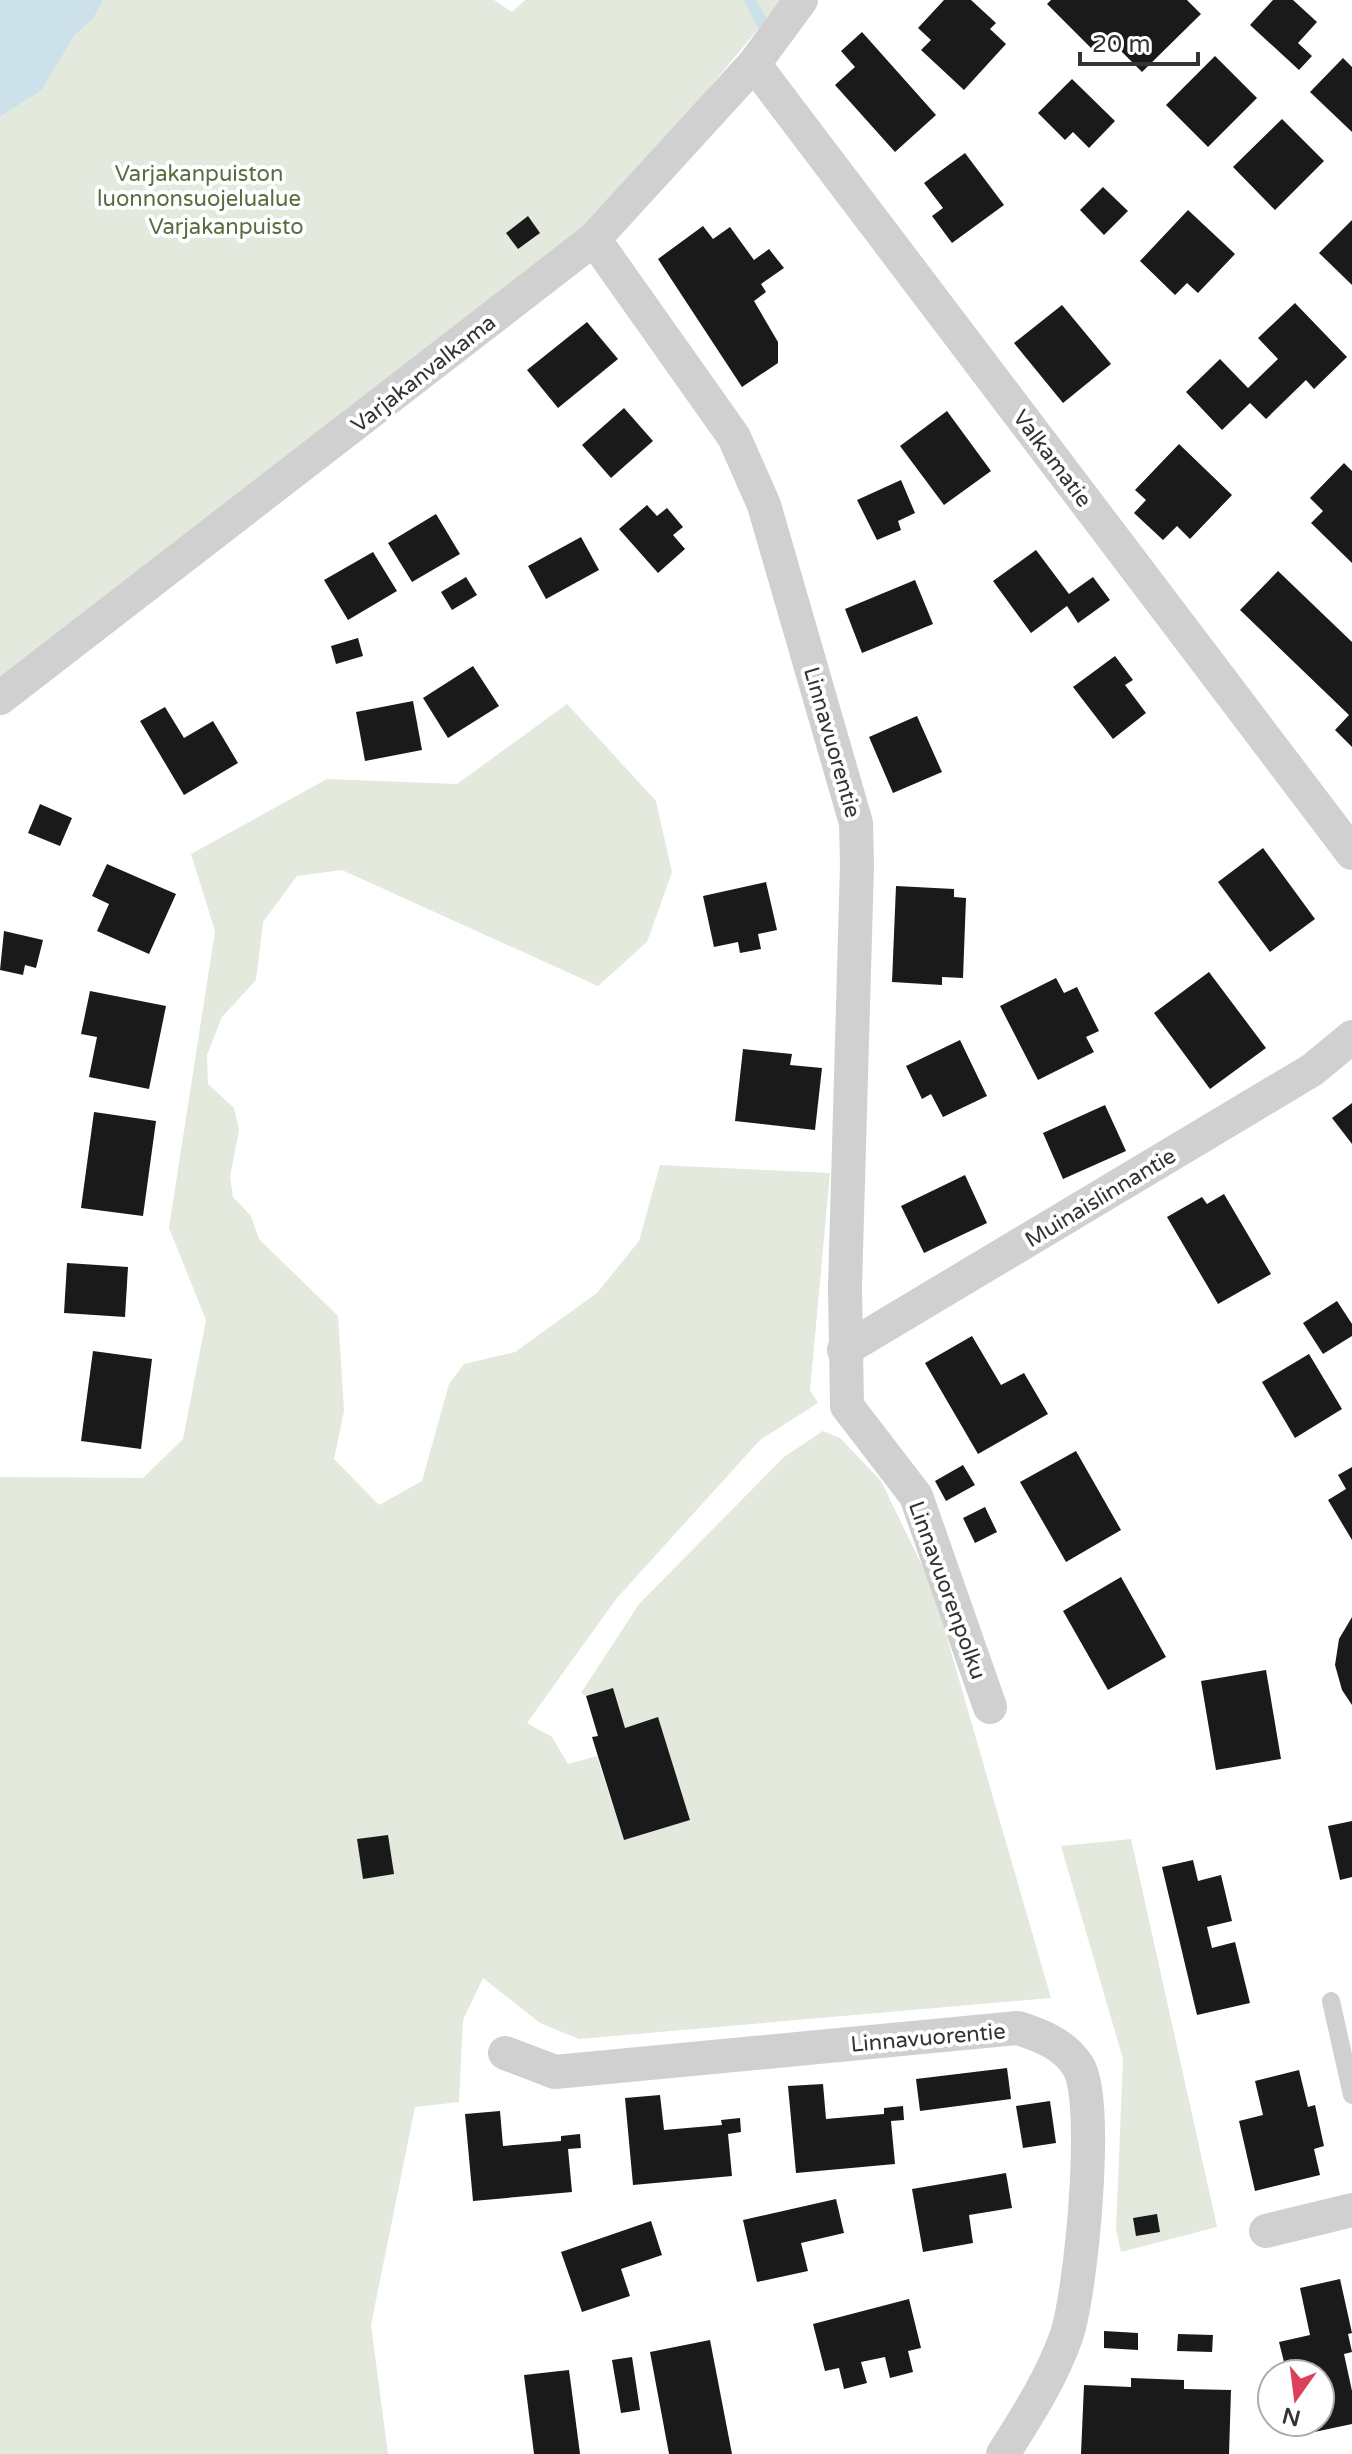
<svg xmlns="http://www.w3.org/2000/svg" width="1352" height="2454" font-family="'Varela Round',sans-serif">
<style>
.green{fill:#e3e9dc}
.water{fill:#cde1ea}
.lines{fill:none;stroke-linecap:round;stroke-linejoin:round}
.stream{stroke:#cde1ea;stroke-width:12}
.building{fill:#1a1a1a}
.service{stroke:#d0d0d0;stroke-width:18}
.minor{stroke:#d0d0d0;stroke-width:34}
.labels{text-anchor:middle;stroke-width:8;stroke-linejoin:round;paint-order:stroke}
.park-label{font-size:22px;fill:#596d41;stroke:#fff}
.street-label{font-size:22px;fill:#333;stroke:#fff}
</style>
<rect width="100%" height="100%" fill="#fff"/>
<g class="green">
<polygon points="103,0 494,0 512,12 525,0 782,0 681,122 551,260 0,684 0,117 42,90 75,35 93,19"/>
<polygon points="567,704 656,801 672,872 647,942 598,986 342,870 297,876 263,922 256,980 222,1017 207,1055 208,1084 234,1108 239,1130 230,1177 233,1197 251,1216 259,1239 338,1316 344,1411 334,1459 379,1505 422,1481 449,1384 464,1364 515,1352 597,1293 639,1241 660,1165 830,1173 810,1390 818,1403 760,1440 616,1599 527,1723 552,1737 568,1764 597,1756 624,1840 690,1820 658,1717 625,1728 613,1688 586,1696 581,1693 639,1604 784,1457 823,1431 840,1438 881,1481 932,1586 1051,1998 579,2039 540,2023 483,1978 463,2020 459,2102 415,2107 371,2325 388,2454 0,2454 0,1477 143,1478 183,1439 206,1320 169,1228 215,931 191,854 327,779 457,784"/>
<polygon points="1131,1839 1217,2227 1121,2252 1116,2229 1123,2059 1061,1846"/>
</g>
<polygon class="water" points="0,0 103,0 93,19 75,35 42,90 0,117"/>
<g class="lines">
<polyline class="stream" points="750,0 763,25"/>
</g>
<g class="building">
<polygon points="944,0 971,0 996,23 990,29 1006,44 964,90 921,50 931,40 918,28"/>
<polygon points="1051,0 1187,0 1201,14 1142,72 1110,40 1096,53 1047,4"/>
<polygon points="1273,0 1293,0 1317,22 1298,43 1312,56 1299,70 1250,25"/>
<polygon points="862,32 936,115 895,152 835,85 855,67 841,51"/>
<polygon points="1215,56 1257,98 1208,147 1166,105"/>
<polygon points="1343,58 1352,67 1352,132 1310,92"/>
<polygon points="1072,79 1115,121 1089,148 1073,132 1065,140 1038,113"/>
<polygon points="1282,119 1324,161 1275,210 1233,167"/>
<polygon points="965,153 1004,205 952,243 932,216 943,208 924,183"/>
<polygon points="1103,187 1128,211 1104,235 1080,210"/>
<polygon points="1188,210 1235,254 1198,293 1187,283 1175,295 1140,261"/>
<polygon points="528,216 540,233 518,249 506,233"/>
<polygon points="1352,220 1352,285 1319,253"/>
<polygon points="703,226 713,239 730,227 754,260 769,249 784,268 761,284 766,292 754,301 778,342 778,363 742,387 658,259"/>
<polygon points="1295,303 1347,357 1314,389 1306,380 1266,419 1250,403 1222,430 1186,392 1220,359 1248,388 1278,359 1258,338"/>
<polygon points="1062,305 1111,364 1063,403 1014,343"/>
<polygon points="587,322 618,359 558,408 527,370"/>
<polygon points="624,408 653,441 611,478 582,445"/>
<polygon points="947,411 991,471 944,505 900,446"/>
<polygon points="1179,444 1232,495 1190,539 1177,526 1163,540 1134,513 1146,500 1135,490"/>
<polygon points="1344,463 1352,471 1352,563 1311,523 1323,511 1310,498"/>
<polygon points="901,480 915,513 898,521 901,530 877,540 857,500"/>
<polygon points="647,505 657,516 667,508 683,527 673,535 685,549 658,573 619,529"/>
<polygon points="436,514 460,554 412,582 388,543"/>
<polygon points="581,537 599,570 546,599 528,566"/>
<polygon points="1036,550 1069,594 1093,577 1110,600 1078,623 1067,606 1031,633 993,581"/>
<polygon points="373,552 397,591 348,620 324,580"/>
<polygon points="1278,571 1352,642 1352,747 1335,730 1349,715 1240,610"/>
<polygon points="466,577 477,595 452,610 441,592"/>
<polygon points="915,580 933,624 862,653 845,609"/>
<polygon points="358,638 363,656 336,664 331,646"/>
<polygon points="1115,656 1133,680 1125,685 1146,713 1113,739 1073,687"/>
<polygon points="473,666 499,706 448,738 423,698"/>
<polygon points="413,701 422,750 365,761 356,712"/>
<polygon points="165,707 184,738 213,721 238,763 184,795 140,721"/>
<polygon points="917,716 942,772 893,793 869,737"/>
<polygon points="40,804 72,818 60,846 28,833"/>
<polygon points="1263,848 1315,919 1270,952 1218,882"/>
<polygon points="107,864 176,894 149,954 97,931 109,904 92,896"/>
<polygon points="766,882 777,930 758,934 761,949 740,953 738,942 714,947 703,896"/>
<polygon points="896,886 954,889 954,897 966,898 963,978 942,977 942,985 892,982"/>
<polygon points="4,931 43,940 36,968 25,965 23,975 0,970"/>
<polygon points="1209,972 1266,1048 1210,1089 1154,1013"/>
<polygon points="1056,978 1064,993 1077,987 1099,1031 1086,1037 1094,1052 1038,1080 1000,1006"/>
<polygon points="90,991 166,1006 149,1089 89,1077 97,1037 81,1034"/>
<polygon points="960,1040 987,1096 943,1117 931,1094 922,1099 906,1066"/>
<polygon points="743,1049 792,1054 790,1065 822,1068 815,1130 735,1121"/>
<polygon points="1352,1103 1352,1144 1332,1118"/>
<polygon points="1105,1105 1126,1151 1063,1179 1043,1133"/>
<polygon points="94,1112 156,1121 143,1216 81,1208"/>
<polygon points="965,1175 987,1223 924,1253 901,1206"/>
<polygon points="1224,1194 1271,1274 1218,1304 1167,1217 1202,1197 1207,1204"/>
<polygon points="67,1263 128,1267 125,1317 64,1313"/>
<polygon points="1337,1301 1352,1324 1352,1336 1323,1354 1303,1323"/>
<polygon points="972,1336 1001,1385 1024,1373 1048,1414 978,1454 925,1363"/>
<polygon points="93,1351 152,1359 141,1449 81,1441"/>
<polygon points="1309,1354 1342,1409 1295,1438 1262,1382"/>
<polygon points="1076,1451 1121,1530 1066,1562 1020,1482"/>
<polygon points="963,1465 975,1485 946,1501 935,1481"/>
<polygon points="1352,1467 1352,1540 1328,1500 1346,1489 1338,1475"/>
<polygon points="985,1507 997,1532 975,1543 963,1518"/>
<polygon points="1121,1577 1166,1657 1108,1690 1063,1611"/>
<polygon points="1352,1617 1352,1705 1342,1690 1335,1665 1339,1639"/>
<polygon points="1266,1670 1281,1759 1216,1770 1201,1681"/>
<polygon points="613,1688 625,1728 658,1717 690,1820 624,1840 592,1737 598,1736 586,1696"/>
<polygon points="1352,1821 1352,1877 1340,1880 1328,1826"/>
<polygon points="388,1835 394,1874 363,1879 357,1839"/>
<polygon points="1193,1860 1198,1881 1221,1875 1232,1921 1207,1927 1212,1948 1235,1942 1250,2003 1197,2015 1162,1867"/>
<polygon points="1007,2068 1011,2099 920,2111 916,2079"/>
<polygon points="1299,2070 1308,2107 1315,2105 1324,2146 1314,2149 1320,2175 1255,2191 1239,2121 1263,2115 1255,2081"/>
<polygon points="823,2084 826,2119 884,2114 884,2108 903,2106 904,2120 891,2121 895,2164 796,2173 788,2086"/>
<polygon points="660,2095 664,2130 722,2125 721,2120 740,2118 741,2132 728,2134 732,2176 633,2185 625,2098"/>
<polygon points="1050,2101 1056,2143 1023,2148 1016,2106"/>
<polygon points="500,2111 503,2146 561,2141 561,2136 580,2134 581,2148 568,2149 572,2192 473,2201 465,2114"/>
<polygon points="1006,2173 1012,2208 969,2215 973,2243 923,2252 912,2189"/>
<polygon points="836,2199 844,2233 801,2243 808,2271 757,2282 743,2220"/>
<polygon points="1157,2214 1160,2232 1136,2236 1133,2218"/>
<polygon points="651,2221 662,2255 621,2269 630,2296 582,2312 561,2252"/>
<polygon points="1340,2279 1352,2333 1348,2334 1352,2352 1344,2354 1352,2391 1352,2424 1300,2435 1297,2422 1320,2422 1320,2374 1287,2374 1279,2342 1310,2335 1300,2288"/>
<polygon points="909,2299 921,2348 908,2351 913,2372 890,2378 885,2357 861,2362 867,2383 844,2389 839,2368 825,2371 813,2324"/>
<polygon points="1104,2331 1138,2333 1138,2350 1104,2348"/>
<polygon points="1178,2334 1213,2335 1212,2352 1177,2351"/>
<polygon points="710,2340 732,2454 669,2454 650,2352"/>
<polygon points="632,2357 640,2410 621,2413 612,2360"/>
<polygon points="569,2370 580,2454 534,2454 524,2375"/>
<polygon points="1131,2378 1184,2380 1184,2389 1231,2390 1229,2454 1081,2454 1084,2385 1131,2387"/>
</g>
<g class="lines">
<polyline class="service" points="1331,2001 1352,2095"/>
<g class="minor">
<polyline points="754,64 1352,853"/>
<polyline points="594,239 734,437 764,505 856,823 857,865 845,1287 847,1406 916,1496 990,1707"/>
<polyline points="0,698 594,239 754,64 801,0"/>
<polyline points="844,1350 1312,1070 1352,1037"/>
<path d="M505,2053L555,2072L1018,2028C1042,2036 1064,2044 1078,2066C1100,2100 1081,2295 1066,2337C1051,2379 1027,2416 1003,2454"/>
<polyline points="1266,2231 1352,2210"/>
</g>
</g>
<g class="labels">
<g class="park-label">
<text x="199" y="181">Varjakanpuiston<tspan x="199" dy="25">luonnonsuojelualue</tspan></text>
<text x="226" y="234">Varjakanpuisto</text>
</g>
<g class="street-label">
<text transform="translate(423 373) rotate(-38)" y="8">Varjakanvalkama</text>
<text transform="translate(1053 458) rotate(53)" y="8">Valkamatie</text>
<text transform="translate(833 742) rotate(74)" y="8">Linnavuorentie</text>
<text transform="translate(1100 1197) rotate(-31)" y="8">Muinaislinnantie</text>
<text transform="translate(948 1590) rotate(70)" y="8">Linnavuorenpolku</text>
<text transform="translate(928 2037) rotate(-5)" y="8">Linnavuorentie</text>
</g>
</g>
<g transform="translate(1296 2398) rotate(194)"><circle r="38" fill="#ffffff" stroke="#adadad" stroke-width="2"/>
<path d="M0-6L14 30L0 20L-14 30Z" fill="#dd4158"/>
<text y="-12" font-size="22" font-weight="bold" text-anchor="middle" fill="#333333">N</text>
</g>
<path d="M1080 52v12h118v-12" fill="none" stroke="#333333" stroke-width="4"/>
<text x="1092" y="52" font-size="24" fill="#333333" stroke="#ffffff" stroke-width="6" paint-order="stroke">20 m</text>
</svg>
